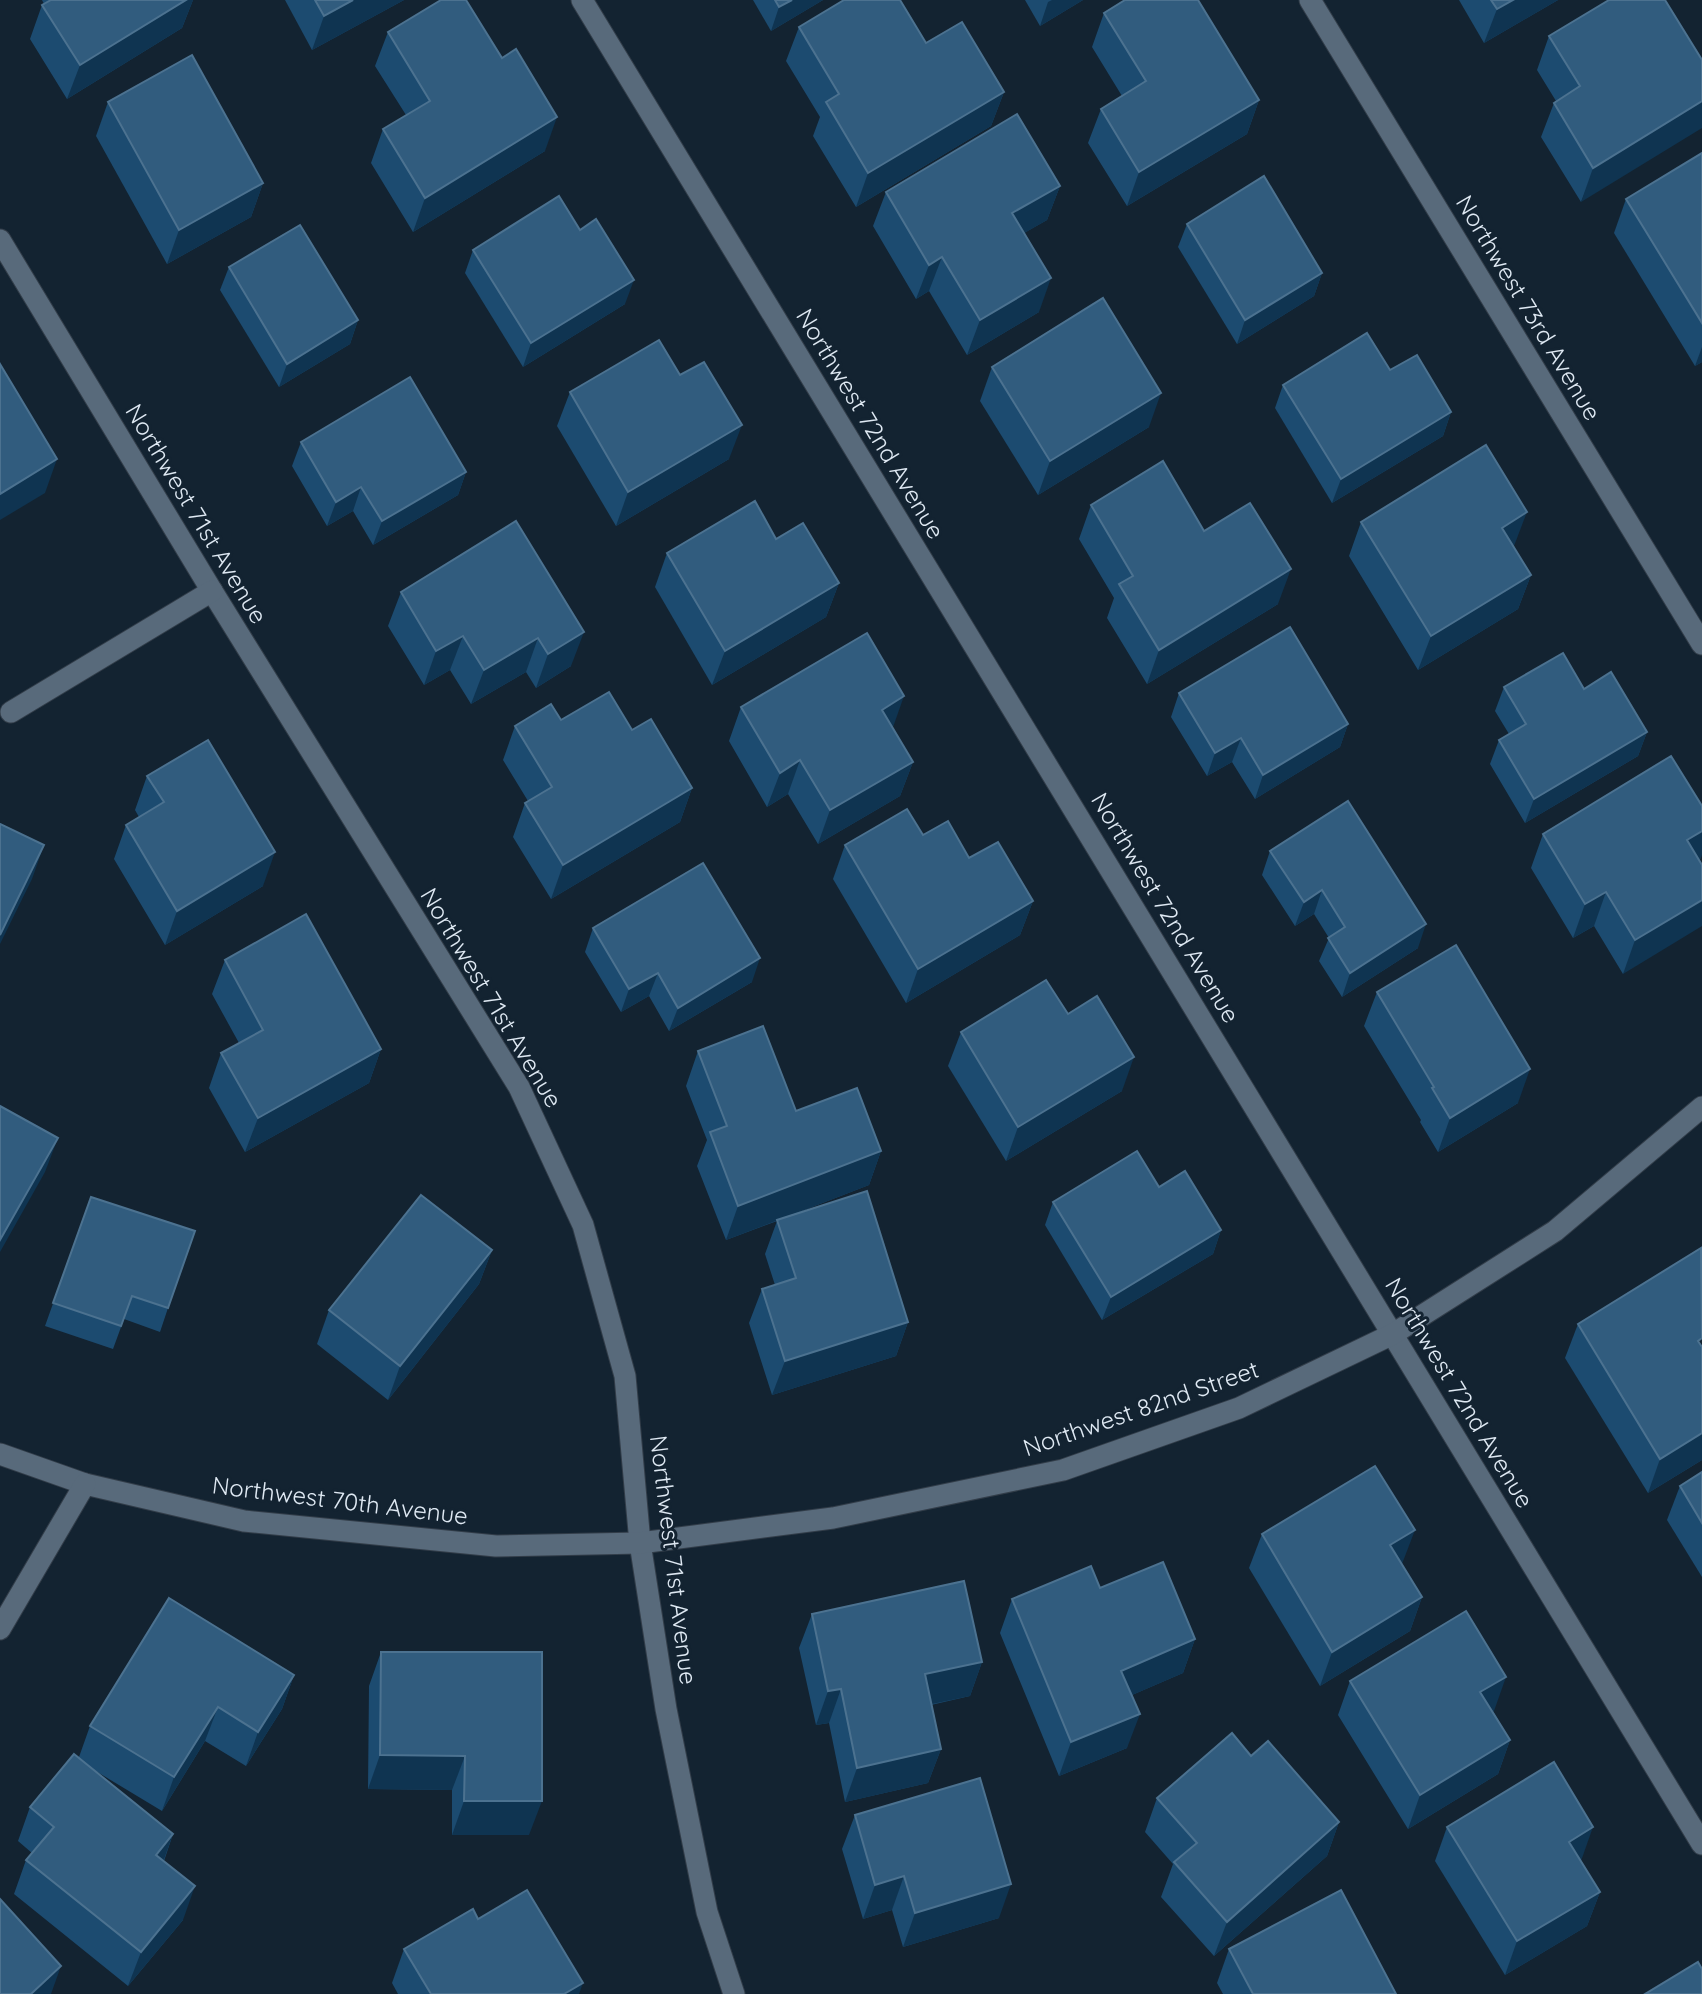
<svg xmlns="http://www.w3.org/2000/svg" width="1702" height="1994" font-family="Quicksand,sans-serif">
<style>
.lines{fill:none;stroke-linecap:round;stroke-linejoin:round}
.minor-casing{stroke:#323d49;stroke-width:23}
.minor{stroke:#586a7b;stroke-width:21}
.wall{fill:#1c4b70}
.shaded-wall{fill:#0f3451}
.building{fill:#315c7e;stroke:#4c7290;stroke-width:2}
.labels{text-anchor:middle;stroke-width:6;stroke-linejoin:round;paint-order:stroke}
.street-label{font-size:24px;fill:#dfe9f3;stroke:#132331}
</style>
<rect width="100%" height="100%" fill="#132331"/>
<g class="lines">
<defs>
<g id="minor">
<polyline points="582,0 1702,1844"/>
<polyline points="1310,0 1702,644"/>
<polyline points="0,240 212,591 519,1087 583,1225 625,1376 640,1543 666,1709 707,1912 734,1994"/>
<polyline points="11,712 212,591"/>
<polyline points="0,1454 85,1484 244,1521 496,1546 640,1543 833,1518 1063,1470 1239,1408 1393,1334 1555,1231 1702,1107"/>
<polyline points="0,1629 85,1484"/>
</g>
</defs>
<use href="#minor" class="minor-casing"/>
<use href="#minor" class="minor"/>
</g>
<g class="wall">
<polygon points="42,0 193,0 182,28 67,99 30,39 42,5 44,4"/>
<polygon points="285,0 404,0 312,50"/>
<polygon points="753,0 823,0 771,31"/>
<polygon points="1025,0 1083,0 1040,26"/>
<polygon points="1459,0 1558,0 1484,43"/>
<polygon points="1665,0 1581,202 1541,137 1554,103 1556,101 1537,70 1549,36"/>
<polygon points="1104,13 1259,100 1247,134 1127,206 1088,143 1101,109 1122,96 1092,47"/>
<polygon points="799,27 926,43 1004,92 991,126 856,207 813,136 820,117 786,61"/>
<polygon points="388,32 545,151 413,232 371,163 383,129 406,115 375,66"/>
<polygon points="108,102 263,183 251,217 167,264 96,136"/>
<polygon points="1702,153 1702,362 1695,366 1614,233 1626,199"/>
<polygon points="1060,186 1047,220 1024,233 1039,312 967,355 929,291 916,299 873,226 886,192"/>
<polygon points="1187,224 1322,273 1314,296 1237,344 1178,247"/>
<polygon points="580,230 625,304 523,367 465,273 473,250"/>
<polygon points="229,267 358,320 350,344 279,387 220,290"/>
<polygon points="992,367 1149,427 1038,495 980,401"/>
<polygon points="1390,370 1451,412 1443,436 1332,503 1275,408 1283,385"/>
<polygon points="570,392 729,459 616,526 557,426"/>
<polygon points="301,442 466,472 458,495 373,545 353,511 327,526 292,466"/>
<polygon points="1091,505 1204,531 1278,604 1147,684 1107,618 1114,598 1079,539"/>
<polygon points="516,521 571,666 536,688 526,672 471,704 450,670 424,685 388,626 401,592"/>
<polygon points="1361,522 1514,546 1514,547 1531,575 1518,609 1418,670 1349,556"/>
<polygon points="776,539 839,583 826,617 712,685 655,587 667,553"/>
<polygon points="1504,687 1647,732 1638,756 1525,823 1490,764 1499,740 1509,734 1495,711"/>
<polygon points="1179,693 1348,724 1340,747 1255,799 1232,762 1207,776 1171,717"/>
<polygon points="741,707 893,728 913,762 900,796 818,844 788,794 767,807 729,741"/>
<polygon points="561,720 632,730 692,788 680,822 551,899 513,837 525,803 528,801 503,760 515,726"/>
<polygon points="147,776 263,886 165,945 114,859 126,825 139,817 135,810"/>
<polygon points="1543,834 1701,858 1699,859 1623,974 1594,926 1573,938 1531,868"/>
<polygon points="845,845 969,858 1033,901 1020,935 906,1003 833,879"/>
<polygon points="1270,851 1418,948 1342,997 1319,961 1329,938 1314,914 1295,926 1262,875"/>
<polygon points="593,928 752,982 669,1031 649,996 621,1012 585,952"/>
<polygon points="225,960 381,1049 369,1083 245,1152 209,1088 221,1053 239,1043 212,994"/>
<polygon points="1377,992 1518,1103 1438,1152 1420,1122 1421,1120 1364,1026"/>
<polygon points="1068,1014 1122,1091 1006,1161 948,1066 961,1032"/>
<polygon points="698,1051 796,1111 881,1151 869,1185 794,1214 908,1322 896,1356 772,1395 749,1323 762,1289 775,1285 765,1254 777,1221 726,1240 697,1166 707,1140 686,1086"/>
<polygon points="1159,1187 1221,1230 1213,1254 1102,1320 1045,1225 1053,1202"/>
<polygon points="91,1197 168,1308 160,1332 124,1319 113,1349 45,1326"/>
<polygon points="492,1250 479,1284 388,1400 317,1344 329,1310"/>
<polygon points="1578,1324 1702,1460 1648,1493 1565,1358"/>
<polygon points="1702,1472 1702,1577 1667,1520 1680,1486"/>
<polygon points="1262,1534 1402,1565 1422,1597 1410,1631 1320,1686 1249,1568"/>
<polygon points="1100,1588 1195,1639 1183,1673 1132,1695 1127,1748 1059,1776 1000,1633 1012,1599"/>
<polygon points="812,1614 982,1662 970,1696 931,1705 941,1749 928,1783 845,1802 829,1723 816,1725 799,1648"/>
<polygon points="381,1652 529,1835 452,1835 452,1790 368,1789 369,1686"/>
<polygon points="294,1675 282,1709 246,1766 205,1741 162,1811 94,1770 173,1834 164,1861 183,1920 128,1986 14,1894 26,1860 32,1853 18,1841 30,1807 79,1757 90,1726"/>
<polygon points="1350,1681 1494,1711 1493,1711 1510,1740 1498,1774 1408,1829 1338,1715"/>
<polygon points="1251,1756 1339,1822 1327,1856 1214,1956 1161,1897 1173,1864 1145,1832 1157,1798"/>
<polygon points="855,1815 999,1918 903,1947 892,1910 863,1919 842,1849"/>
<polygon points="1447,1827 1600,1892 1587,1926 1505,1975 1435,1861"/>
<polygon points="478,1919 579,1994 398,1994 392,1983 404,1949"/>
<polygon points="1229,1949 1396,1994 1223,1994 1217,1983"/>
</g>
<g class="shaded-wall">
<polygon points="186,0 193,0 182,28 67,99 80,65"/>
<polygon points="353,0 404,0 312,50 324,16"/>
<polygon points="792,0 823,0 771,31 779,7"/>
<polygon points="1052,0 1083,0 1040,26 1048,2"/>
<polygon points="1513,0 1558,0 1484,43 1497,9"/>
<polygon points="1004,92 991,126 856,207 868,173"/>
<polygon points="1259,100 1247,134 1127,206 1139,172"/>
<polygon points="1702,101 1702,128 1581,202 1593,168"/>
<polygon points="557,117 545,151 413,232 425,198"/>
<polygon points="263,183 251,217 167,264 179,230"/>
<polygon points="1060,186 1047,220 1000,247 1012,213"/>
<polygon points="942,257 929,291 916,299 929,265"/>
<polygon points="1322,273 1314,296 1237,344 1245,320"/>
<polygon points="1051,278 1039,312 967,355 980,320"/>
<polygon points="634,280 625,304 523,367 531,343"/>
<polygon points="358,320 350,344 279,387 287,364"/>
<polygon points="1702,347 1702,362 1695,366"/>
<polygon points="1161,393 1149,427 1038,495 1050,461"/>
<polygon points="1451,412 1443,436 1332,503 1341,479"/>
<polygon points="742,425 729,459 616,526 628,492"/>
<polygon points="57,459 45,493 0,520 0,494"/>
<polygon points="466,472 458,495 373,545 382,521"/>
<polygon points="361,487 353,511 327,526 336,502"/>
<polygon points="1527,512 1514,546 1489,562 1502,528"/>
<polygon points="1291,569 1278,604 1147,684 1159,650"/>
<polygon points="1531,575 1518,609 1418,670 1431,636"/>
<polygon points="839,583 826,617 712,685 725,651"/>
<polygon points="584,632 571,666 536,688 548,654"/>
<polygon points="463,636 450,670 424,685 436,651"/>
<polygon points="538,638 526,672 471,704 484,670"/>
<polygon points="904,696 892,730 882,710"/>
<polygon points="1348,724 1340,747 1255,799 1263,775"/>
<polygon points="1647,732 1638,756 1525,823 1534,799"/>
<polygon points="1241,738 1232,762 1207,776 1215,753"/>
<polygon points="800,760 788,794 767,807 780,773"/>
<polygon points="913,762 900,796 818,844 830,810"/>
<polygon points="692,788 680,822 551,899 563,865"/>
<polygon points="1702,831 1702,855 1701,858 1675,874 1687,840"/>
<polygon points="44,845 32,879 0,944 0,935"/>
<polygon points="275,852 263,886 165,945 177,911"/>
<polygon points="1322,890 1314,914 1295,926 1304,902"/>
<polygon points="1606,892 1594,926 1573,938 1585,904"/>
<polygon points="1702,900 1702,926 1623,974 1635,940"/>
<polygon points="1033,901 1020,935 906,1003 918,969"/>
<polygon points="1426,924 1418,948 1342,997 1350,973"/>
<polygon points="760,958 752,982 669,1031 678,1008"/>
<polygon points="658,973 649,996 621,1012 629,989"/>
<polygon points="381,1049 369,1083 245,1152 258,1118"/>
<polygon points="1134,1057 1122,1091 1006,1161 1018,1127"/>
<polygon points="1530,1069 1518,1103 1438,1152 1450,1118"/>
<polygon points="58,1138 45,1172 0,1252 0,1240"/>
<polygon points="881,1151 869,1185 726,1240 738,1206"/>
<polygon points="1221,1230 1213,1254 1102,1320 1111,1297"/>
<polygon points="492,1250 479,1284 388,1400 400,1366"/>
<polygon points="908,1322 896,1356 772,1395 785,1361"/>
<polygon points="1702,1433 1702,1460 1648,1493 1660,1459"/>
<polygon points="1415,1530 1402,1564 1390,1545"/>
<polygon points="1422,1597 1410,1631 1320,1686 1332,1652"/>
<polygon points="1195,1639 1183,1673 1109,1705 1121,1671"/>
<polygon points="982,1662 970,1696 913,1708 925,1674"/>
<polygon points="294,1675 282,1709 246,1766 258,1732"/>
<polygon points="1506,1677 1494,1711 1468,1726 1480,1692"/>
<polygon points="841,1689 829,1723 816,1725 828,1691"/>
<polygon points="218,1707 205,1741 162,1811 174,1777"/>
<polygon points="1140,1714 1127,1748 1059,1776 1071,1742"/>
<polygon points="1510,1740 1498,1774 1408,1829 1420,1795"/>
<polygon points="941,1749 928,1783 845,1802 857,1768"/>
<polygon points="380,1755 465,1756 452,1790 368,1789"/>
<polygon points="464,1801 542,1801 529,1835 452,1835"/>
<polygon points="1339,1822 1327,1856 1214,1956 1227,1922"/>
<polygon points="1593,1827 1581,1861 1569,1842"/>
<polygon points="173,1834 161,1868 156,1855"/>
<polygon points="904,1876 892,1910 863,1919 875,1885"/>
<polygon points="1011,1884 999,1918 903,1947 915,1913"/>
<polygon points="195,1886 183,1920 128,1986 141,1952"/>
<polygon points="1600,1892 1587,1926 1505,1975 1517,1941"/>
<polygon points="61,1966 51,1994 31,1994"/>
<polygon points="583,1983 579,1994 564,1994"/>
</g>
<g class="building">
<polygon points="51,0 186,0 80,65 42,5"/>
<polygon points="315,0 353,0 324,16"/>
<polygon points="441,0 466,0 502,58 516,49 557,117 425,198 383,129 430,101 388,32"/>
<polygon points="775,0 792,0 779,7"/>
<polygon points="844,0 900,0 926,43 962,22 1004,92 868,173 826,102 839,94 799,27"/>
<polygon points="1125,0 1198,0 1259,100 1139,172 1101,109 1146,81 1104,13"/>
<polygon points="1491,0 1513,0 1497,9"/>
<polygon points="1609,0 1665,0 1702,60 1702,101 1593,168 1554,103 1580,86 1549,36"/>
<polygon points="192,55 263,183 179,230 108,102"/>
<polygon points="1017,114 1060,186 1012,213 1051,278 980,320 942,257 929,265 886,192"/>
<polygon points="1702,153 1702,323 1626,199"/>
<polygon points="1264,176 1322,273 1245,320 1187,224"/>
<polygon points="559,196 580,230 596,219 634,280 531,343 473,250"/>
<polygon points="300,225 358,320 287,364 229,267"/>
<polygon points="1103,298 1161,393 1050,461 992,367"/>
<polygon points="1367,333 1390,370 1417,355 1451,412 1341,479 1283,385"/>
<polygon points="659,340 680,375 704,362 742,425 628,492 570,392"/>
<polygon points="0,364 57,459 0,494"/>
<polygon points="410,377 466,472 382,521 361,487 336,502 301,442"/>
<polygon points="1486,445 1527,512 1502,528 1531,575 1431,636 1361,522"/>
<polygon points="1163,461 1204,531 1250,503 1291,569 1159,650 1119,584 1133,576 1091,505"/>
<polygon points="755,501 776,539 803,523 839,583 725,651 667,553"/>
<polygon points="516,521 584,632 548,654 538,638 484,670 463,636 436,651 401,592"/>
<polygon points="1290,627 1348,724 1263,775 1241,738 1215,753 1179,693"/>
<polygon points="867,633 904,696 882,710 913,762 830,810 800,760 780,773 741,707"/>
<polygon points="1563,653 1584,689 1611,672 1647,732 1534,799 1499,740 1526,724 1504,687"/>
<polygon points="609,692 632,730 651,719 692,788 563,865 525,803 552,787 515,726 551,704 561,720"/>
<polygon points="208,740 275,852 177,911 126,825 164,802 147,776"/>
<polygon points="1671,756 1702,806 1702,831 1687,840 1702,865 1702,900 1635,940 1606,892 1585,904 1543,834"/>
<polygon points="1348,801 1426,924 1350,973 1328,938 1345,927 1322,890 1304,902 1270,851"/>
<polygon points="907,809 923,835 948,821 969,858 998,842 1033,901 918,969 845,845"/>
<polygon points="0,824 44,845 0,935"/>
<polygon points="703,863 760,958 678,1008 658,973 629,989 593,928"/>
<polygon points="306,914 381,1049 258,1118 221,1053 263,1030 225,960"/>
<polygon points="1456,945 1530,1069 1450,1118 1432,1088 1434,1087 1377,992"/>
<polygon points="1046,980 1068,1014 1097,996 1134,1057 1018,1127 961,1032"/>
<polygon points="763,1026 796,1111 857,1088 881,1151 738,1206 710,1132 727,1126 698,1051"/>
<polygon points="0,1106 58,1138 0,1240"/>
<polygon points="1137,1151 1159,1187 1185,1171 1221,1230 1111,1297 1053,1202"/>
<polygon points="867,1191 908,1322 785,1361 762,1289 796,1278 777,1220"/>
<polygon points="421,1195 492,1250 400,1366 329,1310"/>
<polygon points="91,1197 195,1231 168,1308 132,1296 121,1326 53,1303"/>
<polygon points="1701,1248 1702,1338 1698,1341 1702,1347 1702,1433 1660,1459 1578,1324"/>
<polygon points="1375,1466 1415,1530 1390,1545 1422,1597 1332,1652 1262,1534"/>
<polygon points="1702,1472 1702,1523 1680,1486"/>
<polygon points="1163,1562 1195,1639 1121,1671 1140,1714 1071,1742 1012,1599 1091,1566 1100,1588"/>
<polygon points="964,1581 982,1662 925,1674 941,1749 857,1768 841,1689 828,1691 812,1614"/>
<polygon points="169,1598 294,1675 258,1732 218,1707 174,1777 90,1726"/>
<polygon points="1466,1611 1506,1677 1480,1692 1510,1740 1420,1795 1350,1681"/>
<polygon points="381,1652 542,1652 542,1801 464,1801 465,1756 380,1755"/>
<polygon points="1232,1733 1251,1756 1268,1741 1339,1822 1227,1922 1174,1862 1197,1843 1157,1798"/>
<polygon points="74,1754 173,1834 156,1855 195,1886 141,1952 26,1860 54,1827 30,1807"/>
<polygon points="1554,1762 1593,1827 1569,1842 1600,1892 1517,1941 1447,1827"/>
<polygon points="980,1778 1011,1884 915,1913 904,1876 875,1885 855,1815"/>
<polygon points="527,1890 583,1983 564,1994 431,1994 404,1949 473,1909 478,1919"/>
<polygon points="1341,1890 1396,1994 1253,1994 1229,1949"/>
<polygon points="0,1899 61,1966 31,1994 0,1994"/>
<polygon points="1698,1962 1702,1969 1702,1994 1645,1994"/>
</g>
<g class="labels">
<g class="street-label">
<text transform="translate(1528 308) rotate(59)" y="8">Northwest 73rd Avenue</text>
<text transform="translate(870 424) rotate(59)" y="8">Northwest 72nd Avenue</text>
<text transform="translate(196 514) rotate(59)" y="8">Northwest 71st Avenue</text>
<text transform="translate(1165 908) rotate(59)" y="8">Northwest 72nd Avenue</text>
<text transform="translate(491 998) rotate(59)" y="8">Northwest 71st Avenue</text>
<text transform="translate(1459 1393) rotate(59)" y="8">Northwest 72nd Avenue</text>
<text transform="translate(1141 1409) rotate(-19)" y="8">Northwest 82nd Street</text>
<text transform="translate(340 1501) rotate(7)" y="8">Northwest 70th Avenue</text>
<text transform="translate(673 1560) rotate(83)" y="8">Northwest 71st Avenue</text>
</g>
</g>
</svg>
